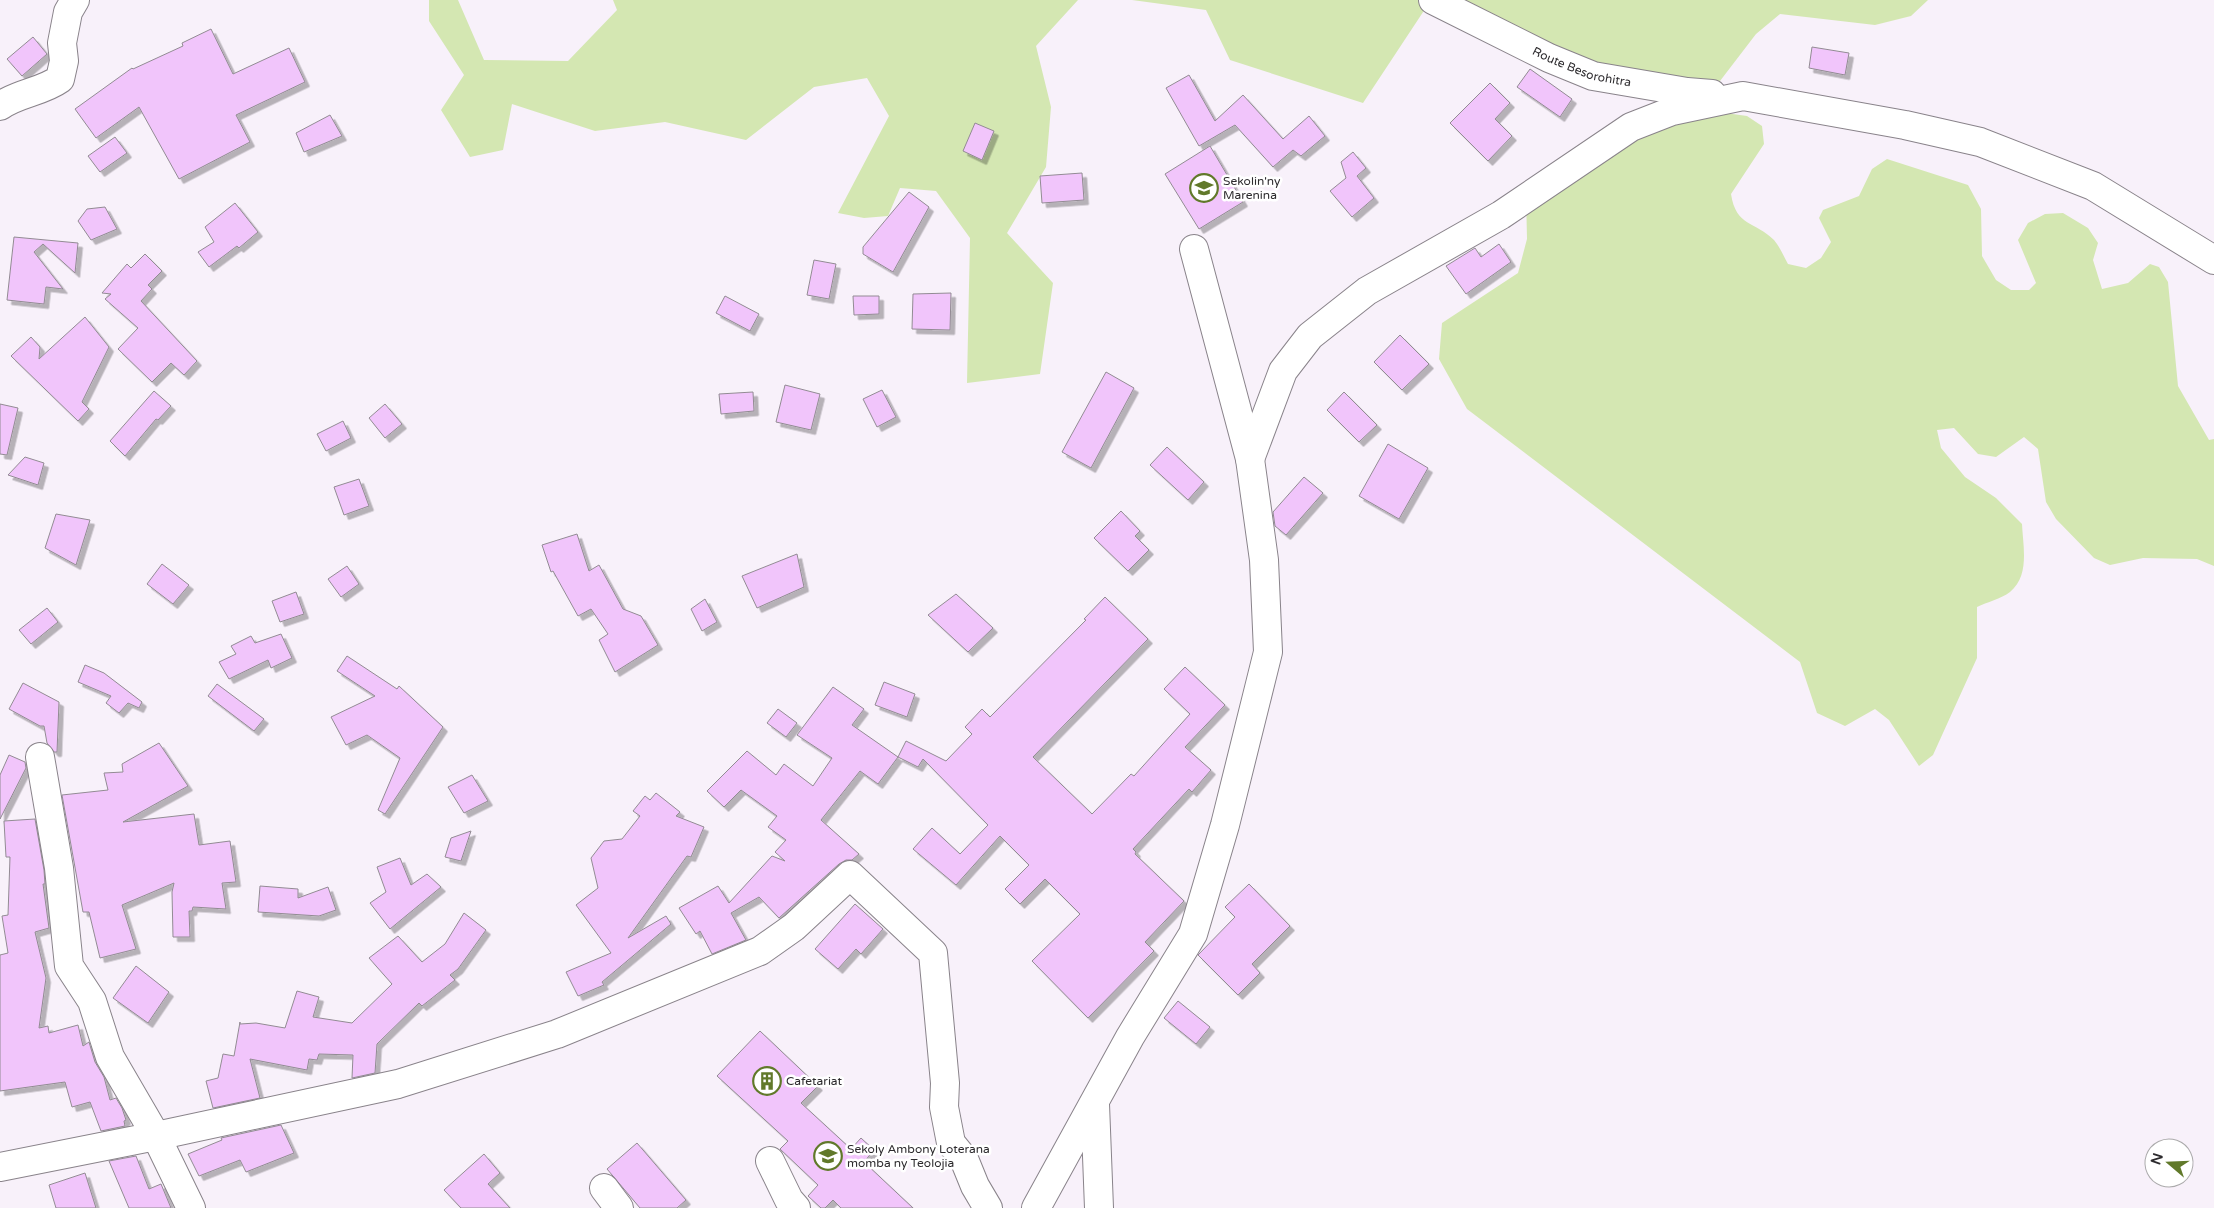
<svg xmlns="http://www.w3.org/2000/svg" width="2214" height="1208" font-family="'Varela Round',sans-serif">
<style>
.green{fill:#d4e7b2}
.building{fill:#f1c5fb;stroke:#928b93;filter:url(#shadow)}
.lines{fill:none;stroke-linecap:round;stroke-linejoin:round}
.minor-casing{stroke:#89838a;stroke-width:30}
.minor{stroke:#fff;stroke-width:28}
.labels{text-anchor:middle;stroke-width:5;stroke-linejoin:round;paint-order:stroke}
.street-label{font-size:12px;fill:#2d2b2e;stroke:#fff}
.poi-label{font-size:12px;fill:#2d2b2e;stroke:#fff;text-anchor:start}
</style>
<defs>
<filter id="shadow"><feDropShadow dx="4.5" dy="4.5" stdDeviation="0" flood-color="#0004"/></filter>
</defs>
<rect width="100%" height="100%" fill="#f8f1fa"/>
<g class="green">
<polygon points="429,0 458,0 484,60 568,61 617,10 613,0 1078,0 1036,46 1051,107 1046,167 1007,233 1053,283 1040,374 967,383 970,238 936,191 900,188 888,216 864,218 838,213 889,116 867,78 814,87 746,140 665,122 595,131 512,104 503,150 470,157 441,110 464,75 429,21"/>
<polygon points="1132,0 1431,0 1363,103 1230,60 1206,10"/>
<polygon points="1441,0 1928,0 1911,16 1875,25 1780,14 1756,34 1720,81 1601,68"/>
<path d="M1711,111L1747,116L1762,126L1764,144L1731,194C1736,227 1755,221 1774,240C1780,247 1784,257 1788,264L1806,268L1821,258L1831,242L1819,218L1823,210L1859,196L1872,169L1887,159L1968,185L1981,209L1982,256L1996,280L2011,290H2029L2036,283L2018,240L2028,223L2045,214L2063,213L2088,228L2098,243L2093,260L2102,289L2128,283L2150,264L2159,267L2168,282L2178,386L2209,440L2214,439V566L2197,559L2143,558L2110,565L2094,558L2056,519L2046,502L2038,449L2024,437L1996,457L1978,454L1954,428L1937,430L1941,448L1965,477L1996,498L2022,524C2023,546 2030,576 2010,592C2001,599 1987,602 1977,607V658L1933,755L1919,766L1889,720L1875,709L1845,726L1817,713L1800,662L1467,409L1439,359L1442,323L1518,273L1527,239L1526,194L1573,158Z"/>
</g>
<g class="building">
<polygon points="211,29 233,74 289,48 305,82 236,115 250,142 179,179 139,107 96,138 75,109 132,68 133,69 183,46 182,43"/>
<polygon points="33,37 47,54 22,76 7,59"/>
<polygon points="1812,47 1849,53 1845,75 1809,68"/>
<polygon points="1530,69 1572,99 1560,117 1517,87"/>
<polygon points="1189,75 1215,121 1243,95 1283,139 1309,116 1325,136 1301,156 1293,150 1273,167 1235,125 1199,146 1166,88"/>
<polygon points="1490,83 1510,103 1495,119 1512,136 1488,161 1450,123"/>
<polygon points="330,115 342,136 304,152 296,133"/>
<polygon points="975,123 994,131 982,160 963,151"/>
<polygon points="115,137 127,153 100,172 88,156"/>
<polygon points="1210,146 1243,202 1199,229 1165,174"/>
<polygon points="1353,152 1366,168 1357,176 1374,198 1352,217 1330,191 1346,178 1341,162"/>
<polygon points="1082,173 1084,200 1042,203 1040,176"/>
<polygon points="909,192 929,207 893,272 863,254 863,247"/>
<polygon points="235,203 258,232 239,248 237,246 209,267 198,252 214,242 205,227"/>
<polygon points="105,207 117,229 91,240 78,221 87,209"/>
<polygon points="14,237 78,243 75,273 43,244 34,252 63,289 46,287 44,304 7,300"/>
<polygon points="1499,244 1511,262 1466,294 1446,266 1475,248 1481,257"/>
<polygon points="145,254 162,271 148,285 152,289 141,301 197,361 184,375 171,363 152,382 118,349 138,328 105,299 111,294 102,293 127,264 131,268"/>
<polygon points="814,260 836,264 829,299 807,295"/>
<polygon points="951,293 950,330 912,329 913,294"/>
<polygon points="725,296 759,314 750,331 716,313"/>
<polygon points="853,296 879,296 879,314 854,315"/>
<polygon points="85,317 109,347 82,402 89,409 78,421 11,356 31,337 40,347 39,359"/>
<polygon points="1400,335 1429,364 1402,390 1374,362"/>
<polygon points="1106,372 1134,388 1091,468 1062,452"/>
<polygon points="785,385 820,394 811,430 776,422"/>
<polygon points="882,390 896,417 877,427 863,399"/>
<polygon points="154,391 171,406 158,420 156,419 125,456 110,441"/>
<polygon points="753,392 754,411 721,414 719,394"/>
<polygon points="1344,392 1377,425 1359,442 1327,410"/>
<polygon points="0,404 18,408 7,455 0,454"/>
<polygon points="385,404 402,424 385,438 369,418"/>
<polygon points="343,421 351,438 326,451 317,434"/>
<polygon points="1388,444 1428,468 1399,519 1359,496"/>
<polygon points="1167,447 1204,482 1188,500 1150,465"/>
<polygon points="25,457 44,463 38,485 8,475"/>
<polygon points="1304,477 1323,493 1286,535 1275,526 1273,512"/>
<polygon points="359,479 369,506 344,515 334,487"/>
<polygon points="1121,511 1140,531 1135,536 1149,550 1128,571 1094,538"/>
<polygon points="56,514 90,520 76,565 45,548"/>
<polygon points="577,534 589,571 599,565 623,609 641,616 658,645 615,672 599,640 608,634 591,609 578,616 553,571 551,572 542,545"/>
<polygon points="797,554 804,587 757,608 742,576"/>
<polygon points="162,564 189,585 173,604 147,584"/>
<polygon points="347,566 359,584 341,597 328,579"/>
<polygon points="296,592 304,614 280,622 272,601"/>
<polygon points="956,594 993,628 968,652 928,615"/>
<polygon points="1105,597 1148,639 1033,757 1092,814 1131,774 1134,776 1190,714 1164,689 1185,667 1225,705 1185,747 1211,770 1192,792 1189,789 1133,849 1136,852 1135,854 1184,901 1145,942 1154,951 1088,1018 1032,961 1080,914 1045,879 1020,904 1005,889 1029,865 1000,836 956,885 913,849 932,828 960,854 988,825 923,759 918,767 898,757 906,741 946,761 972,734 965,727 982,709 990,717 1086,620 1084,619"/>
<polygon points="705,599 717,622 702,631 691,609"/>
<polygon points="47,608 58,622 31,644 19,630"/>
<polygon points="281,634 292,658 271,668 268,660 229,679 219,662 236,654 231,646 251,636 255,643"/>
<polygon points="347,656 397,689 399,686 443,727 385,814 378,810 400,758 367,735 346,745 331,717 375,696 337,671"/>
<polygon points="85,665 104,673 142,702 139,708 128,703 119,713 106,703 111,696 78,682"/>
<polygon points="884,682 915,694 907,717 875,705"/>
<polygon points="23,683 59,702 57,752 54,752 47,743 44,726 40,726 9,709"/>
<polygon points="217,684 264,719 254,731 208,696"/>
<polygon points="833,687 864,709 852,725 898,757 878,784 860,771 821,820 859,854 852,860 846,860 839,864 779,918 759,897 731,913 746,940 712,954 700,931 696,934 679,908 718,886 729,903 772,856 785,861 775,852 786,840 768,827 777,816 741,790 724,807 707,791 747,751 776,775 784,764 813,786 832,758 797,735"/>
<polygon points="778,709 797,723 786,737 767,723"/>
<polygon points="159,743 188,786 123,822 194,814 199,845 230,841 236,882 222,883 226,909 193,907 192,911 189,911 190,937 173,937 172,892 174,883 122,905 136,949 100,958 89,912 83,912 62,795 108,790 104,773 123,772 122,764"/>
<polygon points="9,755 25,762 26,768 0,819 0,775"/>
<polygon points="472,775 488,801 464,813 448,787"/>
<polygon points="656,793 680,812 676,816 704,827 691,857 687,856 628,938 666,916 671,924 602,982 604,985 578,996 566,972 611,953 576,905 598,888 591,858 604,841 622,839 640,816 633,811 645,796 650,800"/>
<polygon points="35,819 44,870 45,884 43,884 49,928 35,932 46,978 39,1028 48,1026 49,1033 78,1025 83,1046 89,1042 95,1062 104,1077 110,1100 116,1098 122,1108 126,1120 124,1121 125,1126 101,1131 90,1102 72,1107 65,1082 0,1091 0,955 8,953 2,916 8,915 10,857 6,857 4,821"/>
<polygon points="471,831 461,861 445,857 451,838"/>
<polygon points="400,858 411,885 427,874 441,887 390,929 370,903 386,892 377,867"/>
<polygon points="1249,884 1290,926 1252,964 1260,973 1238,995 1198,955 1235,917 1225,907"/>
<polygon points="260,886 298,889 298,898 328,887 336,910 319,916 258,912"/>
<polygon points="855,904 883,929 861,954 856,949 838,969 815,949"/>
<polygon points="464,913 486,930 458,969 450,975 455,980 422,1006 419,1003 377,1044 375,1073 352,1078 353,1055 319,1054 317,1060 309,1059 307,1070 250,1059 260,1098 213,1108 206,1081 218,1078 223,1054 234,1056 240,1022 240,1024 256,1023 285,1028 297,991 319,997 313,1017 352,1023 392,984 369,958 398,936 422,962 445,944"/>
<polygon points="136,966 169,992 148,1023 113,998"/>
<polygon points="1178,1001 1210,1027 1196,1044 1164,1018"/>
<polygon points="760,1031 818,1086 801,1103 851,1149 861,1138 874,1150 864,1162 913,1208 841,1208 833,1200 825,1208 821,1208 808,1196 818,1185 780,1149 788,1141 717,1076"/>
<polygon points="281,1125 294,1153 246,1172 240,1160 199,1176 188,1154 222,1140 221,1138"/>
<polygon points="637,1143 686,1200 677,1208 640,1208 607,1169"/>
<polygon points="484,1154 500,1173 488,1184 510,1208 461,1208 444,1190"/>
<polygon points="136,1156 149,1189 161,1184 171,1208 129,1208 109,1161"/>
<polygon points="85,1173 96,1208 56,1208 49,1185"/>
</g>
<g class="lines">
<defs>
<g id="minor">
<path id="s1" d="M1433,0L1549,58L1593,76L1687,92L1712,94"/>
<path d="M0,106C18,93 42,92 60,79L64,61L62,43L68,12L75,0"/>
<polyline points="1250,459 1283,371 1310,336 1367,291 1501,215 1631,127 1672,111 1743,96 1905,125 1980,142 2093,186 2214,260"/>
<polyline points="40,757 59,868 69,966 92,1001 110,1057 156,1136 191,1208"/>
<polyline points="1095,1104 1099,1208"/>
<polyline points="770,1161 789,1200 796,1208"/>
<polyline points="0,1167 156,1136 398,1084 557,1034 760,951 794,927 850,875 933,953 945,1083 944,1107 951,1143 964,1159 975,1186 988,1208"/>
<polyline points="604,1188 619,1208"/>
<polyline points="1036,1208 1130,1037 1193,934 1225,825 1268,652 1264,560 1250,459 1194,249"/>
</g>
</defs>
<use href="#minor" class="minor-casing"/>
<use href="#minor" class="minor"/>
</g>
<defs>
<symbol id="school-ring" viewBox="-11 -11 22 22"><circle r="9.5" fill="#fff" stroke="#61792a" stroke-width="1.5"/><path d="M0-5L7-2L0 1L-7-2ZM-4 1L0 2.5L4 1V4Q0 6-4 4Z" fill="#61792a"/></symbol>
<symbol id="building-ring" viewBox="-11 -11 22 22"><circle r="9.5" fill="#fff" stroke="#61792a" stroke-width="1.5"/><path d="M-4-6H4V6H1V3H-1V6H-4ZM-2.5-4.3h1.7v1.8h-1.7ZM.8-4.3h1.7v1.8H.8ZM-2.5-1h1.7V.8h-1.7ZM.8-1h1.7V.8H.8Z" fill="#61792a"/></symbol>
<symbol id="university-ring" viewBox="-11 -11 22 22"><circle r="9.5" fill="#fff" stroke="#61792a" stroke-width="1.5"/><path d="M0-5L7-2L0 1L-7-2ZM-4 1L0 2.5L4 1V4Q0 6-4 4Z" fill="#61792a"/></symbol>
</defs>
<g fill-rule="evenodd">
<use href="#school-ring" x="1188" y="172" width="32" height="32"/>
<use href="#building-ring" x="751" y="1065" width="32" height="32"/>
<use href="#university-ring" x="812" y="1140" width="32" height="32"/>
</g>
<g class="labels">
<g class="street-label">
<text dy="4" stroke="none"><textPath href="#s1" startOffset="164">Route Besorohitra</textPath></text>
</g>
<g class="poi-label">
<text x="1223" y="185">Sekolin'ny<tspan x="1223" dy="14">Marenina</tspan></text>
<text x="786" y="1085">Cafetariat</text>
<text x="847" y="1153">Sekoly Ambony Loterana<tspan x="847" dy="14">momba ny Teolojia</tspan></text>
</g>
</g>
<g transform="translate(2169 1163) rotate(289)"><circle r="24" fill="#ffffff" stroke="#abaaab"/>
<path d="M0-4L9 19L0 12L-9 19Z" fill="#61792a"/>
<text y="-8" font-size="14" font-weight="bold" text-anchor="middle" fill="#2d2b2e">N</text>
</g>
</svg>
